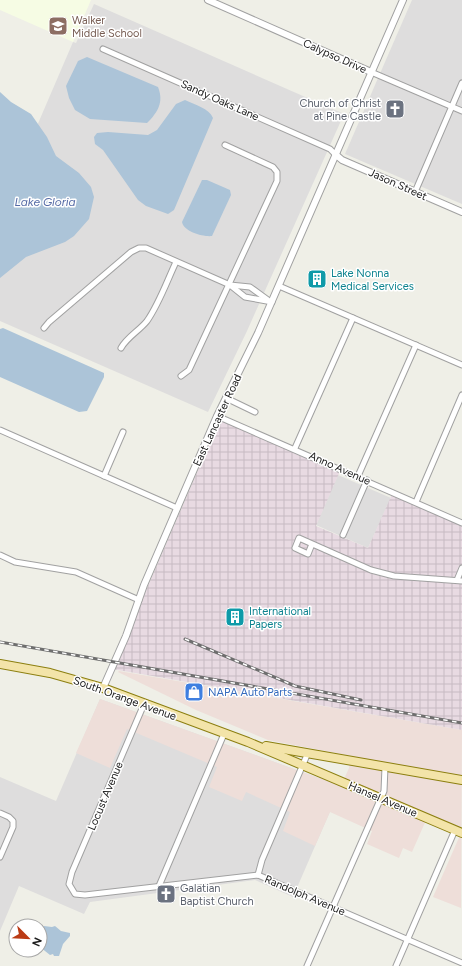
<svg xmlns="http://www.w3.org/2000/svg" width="462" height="966" font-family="Figtree,sans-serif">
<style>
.residential{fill:#dedddd}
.commercial{fill:#eeded9}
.industrial{fill:url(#industrial-grid)}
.education{fill:#f6fce4}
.water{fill:#acc4d8}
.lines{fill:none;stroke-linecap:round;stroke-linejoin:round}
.minor-casing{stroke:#a1a1a1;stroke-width:7}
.tertiary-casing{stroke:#a1a1a1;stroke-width:8}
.primary-casing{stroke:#8c7f10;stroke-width:10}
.minor{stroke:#fff;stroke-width:5}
.tertiary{stroke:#fff;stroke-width:6}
.primary{stroke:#f3e4a9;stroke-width:8}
.rail-casing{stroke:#6e6e6e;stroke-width:3}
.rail{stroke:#fff;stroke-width:1.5;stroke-dasharray:4.5;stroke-linecap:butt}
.labels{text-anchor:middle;stroke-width:3;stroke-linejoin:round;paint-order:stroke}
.education-label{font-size:11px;fill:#785e54;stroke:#fff;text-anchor:start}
.street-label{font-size:11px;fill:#202020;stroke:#fff}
.worship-label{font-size:11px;fill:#5b616d;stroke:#fff;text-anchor:end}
.culture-label{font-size:11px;fill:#0d838f;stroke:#fff;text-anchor:start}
.shop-label{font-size:11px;fill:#366cbe;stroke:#fff;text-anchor:start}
.water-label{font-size:12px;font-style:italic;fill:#566ba6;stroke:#fff}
</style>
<defs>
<pattern id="industrial-grid" width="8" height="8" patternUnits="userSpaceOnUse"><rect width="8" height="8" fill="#e8dae2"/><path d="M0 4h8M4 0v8" fill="none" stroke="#c7bbc2"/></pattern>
</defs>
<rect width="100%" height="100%" fill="#efefe7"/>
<g class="residential">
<polygon points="412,0 462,0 462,204 345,154"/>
<polygon points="94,4 344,114 247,331 208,412 0,321 0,212 73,42 76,43"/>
<polygon points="338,475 391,498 368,548 316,525"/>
<polygon points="100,699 341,786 293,897 255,880 90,902 84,914 19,886 0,931 0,777 56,801"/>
</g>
<polygon class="commercial" points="119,671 462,730 461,908 433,897 461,833 427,818 412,852 403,848 399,858 367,844 372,831 330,812 315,846 283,831 290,812 246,792 242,801 209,787 217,767 127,729 110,768 76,753 100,699 341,786 349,768 351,756 268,740 196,710 118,672"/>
<polygon class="industrial" points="221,417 341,469 316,526 368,548 393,492 462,522 462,730 112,669"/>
<polygon class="education" points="0,0 91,0 73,42 0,10"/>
<g class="water">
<path d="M87,57L158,87C164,102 158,112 147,123L90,119L75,110L69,98L66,86L78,61Z"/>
<polygon points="0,92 11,102 31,114 47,137 56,156 79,173 91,187 94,197 89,219 74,236 65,242 26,257 0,278"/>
<path d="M185,100C195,105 209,108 213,118L174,210L168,214L146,206L138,200L103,150L95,144L94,137L97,133L108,132L148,135L157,130L176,104Z"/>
<path d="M202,180H207L230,190L231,195L212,236C203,237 184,232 182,222Z"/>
<polygon points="3,328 104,373 104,377 87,411 79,412 0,377 0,329"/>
<polygon points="44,926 52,927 55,926 61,931 70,933 70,936 63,944 59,956 54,956 53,954 50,955 40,947 40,930"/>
</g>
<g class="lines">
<defs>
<g id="minor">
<polyline points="103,49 330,149 335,154"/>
<polyline points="371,72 462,111"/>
<polyline points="415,192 462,83"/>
<polyline points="230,285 250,287 268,300"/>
<polyline points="279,286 462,365"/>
<polyline points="44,328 49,322 131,252 139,248 146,248 230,285 245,297 272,302"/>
<path d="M121,348C127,337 139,331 147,321C159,304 167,281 176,262"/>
<polyline points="181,376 189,370 277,181 277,172 273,167 225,145"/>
<polyline points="226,398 255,412"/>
<polyline points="217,416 462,523"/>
<polyline points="0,430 177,508"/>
<polyline points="295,448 353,318"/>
<polyline points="104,476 123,432"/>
<polyline points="358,476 416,345"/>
<polyline points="416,502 462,395"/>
<polyline points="343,535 367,480"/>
<polyline points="312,544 308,554 295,548 299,538 371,570 394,576 462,581"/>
<polyline points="0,555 15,562 76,572 139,600"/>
<polyline points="457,580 462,568"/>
<polyline points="144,704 72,872 69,884 75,894 85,895 258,875 462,963"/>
<polyline points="0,813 9,817 13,821 13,827 0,857"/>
<polyline points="258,875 262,860 307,755"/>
<polyline points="159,886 224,734"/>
<polyline points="307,966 384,791 385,767"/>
<polyline points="396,966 455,830"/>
</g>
<g id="tertiary">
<polyline points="208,0 371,72"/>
<polyline points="335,154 342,160 462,212"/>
<polyline points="103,688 126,636 144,585 217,416 258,333 403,0"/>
</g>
<g id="primary">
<polyline points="0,664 50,673 103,688 248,742 462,833"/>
<polyline points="266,746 462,780"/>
</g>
</defs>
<use href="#minor" class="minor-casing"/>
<use href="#tertiary" class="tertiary-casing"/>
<use href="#primary" class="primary-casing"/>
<use href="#minor" class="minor"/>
<use href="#tertiary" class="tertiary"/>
<use href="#primary" class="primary"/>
<defs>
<g id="rail">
<polyline points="185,639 295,686 361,700"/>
<polyline points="0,642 462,723"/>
</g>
</defs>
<use href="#rail" class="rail-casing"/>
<use href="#rail" class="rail"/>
</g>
<defs>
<symbol id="school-square" viewBox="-11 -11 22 22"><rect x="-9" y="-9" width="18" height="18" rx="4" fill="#8d6e63" stroke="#fff"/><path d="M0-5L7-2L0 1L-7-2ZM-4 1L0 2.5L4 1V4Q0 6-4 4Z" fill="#fff"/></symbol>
<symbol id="church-square" viewBox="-11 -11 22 22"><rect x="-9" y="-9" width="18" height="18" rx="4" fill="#6b7280" stroke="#fff"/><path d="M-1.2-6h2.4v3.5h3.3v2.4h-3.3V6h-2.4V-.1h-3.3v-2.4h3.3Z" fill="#fff"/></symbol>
<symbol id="building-square" viewBox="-11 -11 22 22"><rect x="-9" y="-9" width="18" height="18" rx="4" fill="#0f9aa8" stroke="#fff"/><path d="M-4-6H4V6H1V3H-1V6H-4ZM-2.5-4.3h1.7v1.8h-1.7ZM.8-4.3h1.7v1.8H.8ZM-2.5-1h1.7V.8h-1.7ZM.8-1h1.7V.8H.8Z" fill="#fff"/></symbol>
<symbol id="shop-square" viewBox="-11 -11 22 22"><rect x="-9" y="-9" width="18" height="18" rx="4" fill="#3f7fe0" stroke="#fff"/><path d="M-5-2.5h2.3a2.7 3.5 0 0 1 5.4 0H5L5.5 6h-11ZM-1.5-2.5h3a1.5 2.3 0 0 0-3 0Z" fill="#fff"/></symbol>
</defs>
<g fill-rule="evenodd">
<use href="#school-square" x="47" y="15" width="22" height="22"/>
<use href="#church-square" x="384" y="98" width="22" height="22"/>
<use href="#building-square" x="306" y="268" width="22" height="22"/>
<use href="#building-square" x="224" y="606" width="22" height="22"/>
<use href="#shop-square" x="183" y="681" width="22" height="22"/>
<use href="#church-square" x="155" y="883" width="22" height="22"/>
</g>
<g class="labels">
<g class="education-label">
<text x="72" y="24">Walker<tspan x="72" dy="13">Middle School</tspan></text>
</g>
<g class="street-label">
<text transform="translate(335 56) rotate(24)" y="4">Calypso Drive</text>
<text transform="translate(220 100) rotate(24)" y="4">Sandy Oaks Lane</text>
<text transform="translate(398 184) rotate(24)" y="4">Jason Street</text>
<text transform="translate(217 420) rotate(-65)" y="4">East Lancaster Road</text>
<text transform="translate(340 468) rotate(24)" y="4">Anno Avenue</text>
<text transform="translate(125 698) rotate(20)" y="4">South Orange Avenue</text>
<text transform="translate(105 796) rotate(-67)" y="4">Locust Avenue</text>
<text transform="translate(383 799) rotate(23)" y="4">Hansel Avenue</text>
<text transform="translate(305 895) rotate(23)" y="4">Randolph Avenue</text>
</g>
<g class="worship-label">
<text x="381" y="107">Church of Christ<tspan x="381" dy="13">at Pine Castle</tspan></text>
<text x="180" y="892" text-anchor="start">Galatian<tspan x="180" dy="13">Baptist Church</tspan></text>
</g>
<g class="culture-label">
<text x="331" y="277">Lake Nonna<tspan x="331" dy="13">Medical Services</tspan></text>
<text x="249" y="615">International<tspan x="249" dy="13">Papers</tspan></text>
</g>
<g class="shop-label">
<text x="208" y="696">NAPA Auto Parts</text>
</g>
<g class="water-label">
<text x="45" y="206">Lake Gloria</text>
</g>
</g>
<g transform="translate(28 938) rotate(114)"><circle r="19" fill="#ffffff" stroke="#a6a6a6"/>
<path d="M0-3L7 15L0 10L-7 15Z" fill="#bb3b15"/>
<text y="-6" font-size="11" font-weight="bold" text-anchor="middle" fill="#202020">N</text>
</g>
</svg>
